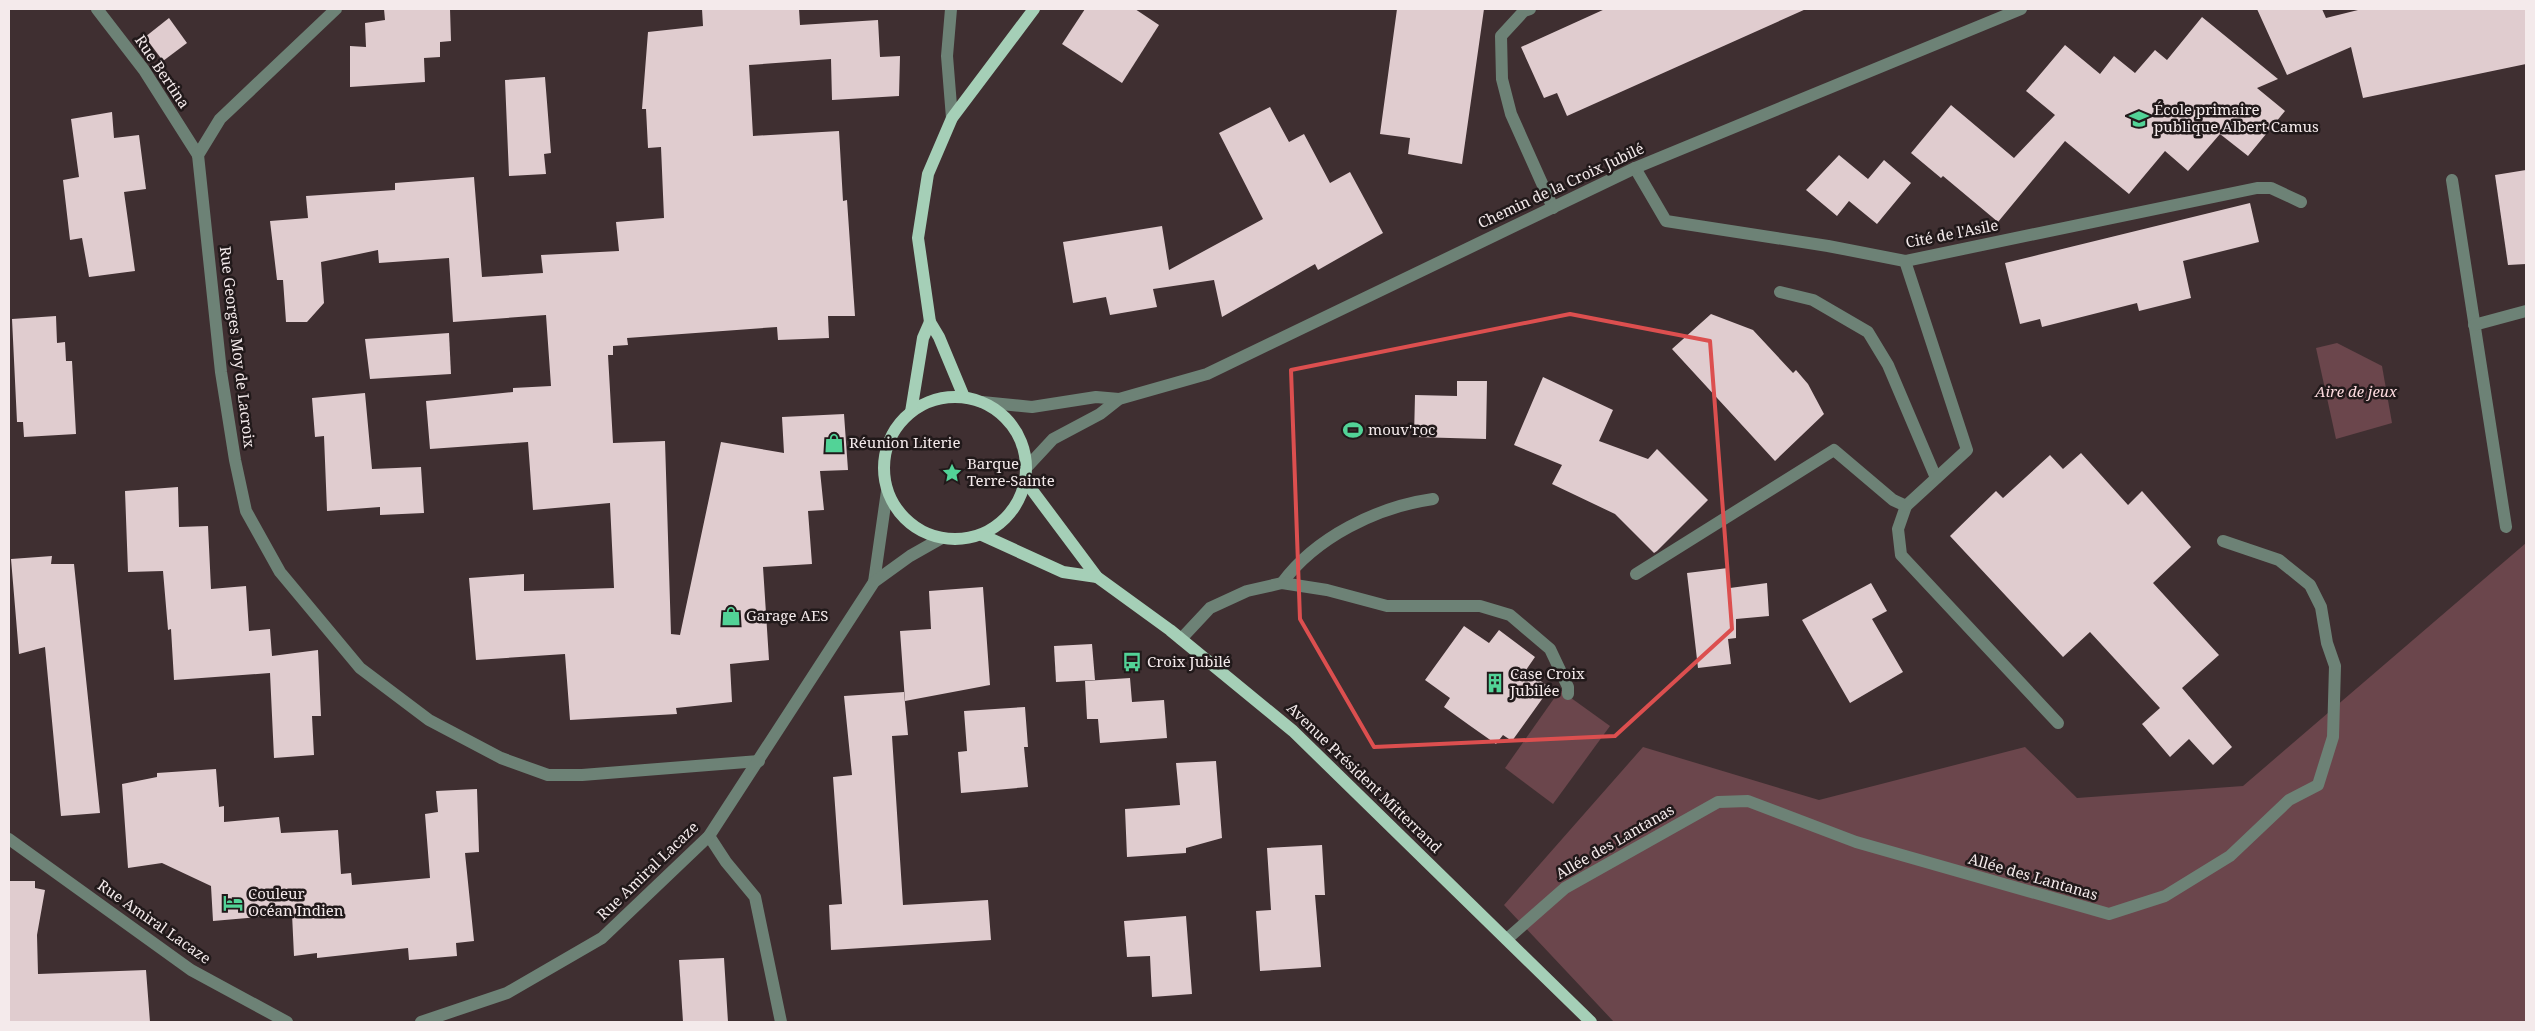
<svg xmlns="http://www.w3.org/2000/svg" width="2535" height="1031" font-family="'Noto Serif',serif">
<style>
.green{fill:#6b464c}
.building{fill:#e0cccf}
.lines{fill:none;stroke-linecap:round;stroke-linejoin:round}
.minor{stroke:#6d8276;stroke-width:12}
.major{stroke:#a5cfb7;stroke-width:12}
.marked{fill:none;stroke:#dc4f4f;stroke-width:4;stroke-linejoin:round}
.labels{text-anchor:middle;stroke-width:5;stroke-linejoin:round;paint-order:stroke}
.street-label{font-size:15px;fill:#f4eaeb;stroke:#21191a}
.poi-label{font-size:15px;fill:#f4eaeb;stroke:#21191a;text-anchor:start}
.park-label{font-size:15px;font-style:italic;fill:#fbd9dd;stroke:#21191a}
</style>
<rect width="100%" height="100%" fill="#3f2f31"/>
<g class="green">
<polygon points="2337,343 2382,366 2392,423 2336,439 2316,348"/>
<polygon points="2526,543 2526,1022 1614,1022 1504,905 1643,747 1819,800 2025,747 2077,798 2243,786"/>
<polygon points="1560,690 1610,726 1553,804 1505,768"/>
</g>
<g class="building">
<polygon points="384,9 450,9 451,41 440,42 440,57 424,58 425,82 350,87 350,46 366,47 365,23 385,20"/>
<polygon points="702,9 799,9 800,25 878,20 880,57 900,56 899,96 832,100 831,59 749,65 753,136 839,131 843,201 847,200 855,316 828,316 829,338 778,340 777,327 627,338 628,345 613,346 613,355 608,355 613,443 665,441 671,634 680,635 721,442 784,453 782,417 844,414 848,470 820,471 824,510 808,511 812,564 763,567 769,660 730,664 732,702 676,708 677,714 570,720 565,654 476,660 469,578 524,574 524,591 614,588 610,503 533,510 528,442 430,449 426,401 513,392 513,388 551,386 546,315 453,322 449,258 379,263 378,250 321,262 324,303 307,322 286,322 283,280 277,280 270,221 308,218 306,196 395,190 395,183 474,177 482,277 543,273 541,255 619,251 616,222 664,218 661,147 648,148 646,109 642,109 648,32 703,26"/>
<polygon points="1085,9 1135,9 1159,25 1122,83 1062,44"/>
<polygon points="1397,9 1484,9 1462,164 1408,154 1410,138 1380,134"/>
<polygon points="1605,9 1806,9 1567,116 1557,93 1544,98 1521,47"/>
<polygon points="2257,9 2322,9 2326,18 2362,9 2526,9 2526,64 2363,98 2351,47 2287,75"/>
<polygon points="2202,17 2278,79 2257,88 2285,111 2248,156 2220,134 2188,171 2165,151 2129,194 2065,141 1998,222 1943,176 1941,178 1911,153 1951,105 2014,158 2055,115 2026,91 2065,45 2100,74 2114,56 2135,73 2155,50 2167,60"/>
<polygon points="169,18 187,43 163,61 145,37"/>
<polygon points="545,77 551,153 544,154 546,174 509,176 505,80"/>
<polygon points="1270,107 1289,142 1304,134 1330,183 1350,172 1383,233 1318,270 1315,264 1222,317 1214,280 1153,289 1157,307 1110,315 1106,297 1073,303 1063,242 1162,226 1169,270 1263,219 1219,133"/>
<polygon points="112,112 114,138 139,135 146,189 124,192 135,271 89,277 82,238 70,240 63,180 79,177 71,119"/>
<polygon points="1839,155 1868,179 1884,160 1911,183 1877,224 1849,201 1837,216 1806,190"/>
<polygon points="2526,170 2526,264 2508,265 2495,175"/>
<polygon points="2250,203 2259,242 2183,261 2191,298 2139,311 2137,303 2042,327 2040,319 2020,324 2005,263"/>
<polygon points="1711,314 1753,330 1793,373 1796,370 1808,384 1824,414 1775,461 1672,349"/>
<polygon points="56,316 57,343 65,342 66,361 72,361 76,434 24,437 23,422 17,422 12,319"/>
<polygon points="449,333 451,374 370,379 365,339"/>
<polygon points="1543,377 1613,410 1599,441 1648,459 1657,449 1708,500 1657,551 1654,553 1615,514 1552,484 1562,465 1514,445"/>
<polygon points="1457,381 1487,381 1486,439 1414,437 1415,395 1457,396"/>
<polygon points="365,393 372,469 421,467 424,513 380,515 380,507 327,511 324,436 315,437 312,398"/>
<polygon points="2081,453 2128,505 2142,491 2191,547 2153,583 2219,655 2182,688 2232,747 2213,765 2189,739 2170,757 2142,724 2160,708 2090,632 2063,657 1950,536 1996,491 2003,498 2050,455 2063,469"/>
<polygon points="178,487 179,527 208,526 211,589 246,586 249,631 270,629 272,656 318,650 321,716 312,716 314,755 274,758 270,673 174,680 171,629 168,630 163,571 128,572 125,491"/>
<polygon points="52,556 51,564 74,564 100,813 61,816 45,647 19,654 11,559"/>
<polygon points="1728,568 1730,588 1767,583 1769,616 1736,619 1736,638 1728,639 1731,664 1698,668 1687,573"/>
<polygon points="1871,583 1887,611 1872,619 1903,672 1850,703 1802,620"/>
<polygon points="983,587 990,685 905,701 900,631 931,629 929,591"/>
<polygon points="1464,626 1489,643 1499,630 1535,657 1526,670 1550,688 1512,741 1503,735 1496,744 1469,725 1444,707 1450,698 1425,680"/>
<polygon points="1092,644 1095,680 1056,682 1054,646"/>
<polygon points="1130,678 1132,702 1164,700 1167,738 1100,743 1098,719 1087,719 1085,681"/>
<polygon points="904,692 908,735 892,736 903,905 988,900 991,940 831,950 829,905 842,904 833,777 852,775 844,696"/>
<polygon points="1025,707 1028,747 1024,747 1028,787 961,793 958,752 967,751 964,711"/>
<polygon points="1216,761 1222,838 1186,848 1186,853 1127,857 1125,809 1180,805 1176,763"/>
<polygon points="216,769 219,807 224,806 224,822 279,817 281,833 338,830 341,874 351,873 352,885 430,878 425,814 438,812 436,791 477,789 479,852 465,853 474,941 456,943 457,956 409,960 408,948 317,958 317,953 294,956 292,914 213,921 211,886 162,863 128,868 122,784 157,777 157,773"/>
<polygon points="1322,845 1325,895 1315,895 1321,967 1260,971 1256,911 1271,910 1267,848"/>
<polygon points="9,881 35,881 35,888 45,890 37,935 38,974 146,970 150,1022 9,1022"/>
<polygon points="1186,916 1192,994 1152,997 1150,956 1127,957 1124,921"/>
<polygon points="724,958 728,1022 683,1022 679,960"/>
</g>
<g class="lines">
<g class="minor">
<polyline points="97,9 144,70 198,155"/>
<polyline points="336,9 220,119 198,155 221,372 235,460 246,511 280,572 360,668 429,720 501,758 548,775 582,775 759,761"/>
<polyline points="951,9 947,56 952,118"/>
<polyline points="1530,9 1524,11 1501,36 1502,79 1511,114 1553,208"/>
<polyline points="1635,168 1666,221 1828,246 1905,261 2257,188 2271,188 2301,202"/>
<polyline points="2452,180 2506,527"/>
<polyline points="1780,292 1813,300 1868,332 1888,365 1936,478"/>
<polyline points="2474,325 2526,311"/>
<polyline points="982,402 1032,407 1096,397 1119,399"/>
<polyline points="1027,467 1053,439 1100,414 1119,399 1207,374 1635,168 2021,9"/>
<polyline points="1906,506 1898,529 1901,555 2058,723"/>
<polyline points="1636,574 1834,450 1893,500 1906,506 1967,450 1905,261"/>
<polyline points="874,582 887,491"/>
<path d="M1282,583C1316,537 1377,507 1433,499"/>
<polyline points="1181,639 1210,608 1247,591 1282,583 1327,590 1387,606 1480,606 1510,615 1550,649 1568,687 1568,694"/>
<polyline points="709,836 726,862 755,897 781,1022"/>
<polyline points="9,839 191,970 287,1022"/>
<polyline points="1507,939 1565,888 1718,802 1748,801 1856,842 2109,914 2165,896 2230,856 2289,800 2318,785 2333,737 2335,666 2327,643 2321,607 2310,585 2279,560 2223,541"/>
<polyline points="421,1022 507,993 602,938 709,836 874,582 910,556 940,539"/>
</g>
<g class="major">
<circle cx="955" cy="468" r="71"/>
<polyline points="964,397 939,337 930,322 918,238 928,174 952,118 1034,9"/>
<polyline points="911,412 923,338 930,322"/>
<polyline points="1026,482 1097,577 1170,630 1293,731 1591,1022"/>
<polyline points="982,535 1063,572 1097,577"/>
</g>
</g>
<path class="marked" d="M1570,314L1710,341L1732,629L1615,736L1374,747L1300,619L1291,370Z"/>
<defs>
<symbol id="school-bare" viewBox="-9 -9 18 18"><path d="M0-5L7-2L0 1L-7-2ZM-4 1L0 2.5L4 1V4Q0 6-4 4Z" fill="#52d397" stroke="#21191a" stroke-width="2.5" paint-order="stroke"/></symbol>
<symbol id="stadium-bare" viewBox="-9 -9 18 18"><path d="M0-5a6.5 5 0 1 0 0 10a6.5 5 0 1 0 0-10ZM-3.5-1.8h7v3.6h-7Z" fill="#52d397" stroke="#21191a" stroke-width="2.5" paint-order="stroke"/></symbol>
<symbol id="shop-bare" viewBox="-9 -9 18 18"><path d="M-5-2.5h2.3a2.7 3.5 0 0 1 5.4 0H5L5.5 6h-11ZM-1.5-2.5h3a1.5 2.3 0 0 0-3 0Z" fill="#52d397" stroke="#21191a" stroke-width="2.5" paint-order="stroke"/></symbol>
<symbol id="sight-bare" viewBox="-9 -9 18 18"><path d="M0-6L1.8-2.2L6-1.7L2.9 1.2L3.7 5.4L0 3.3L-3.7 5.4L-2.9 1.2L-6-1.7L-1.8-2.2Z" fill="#52d397" stroke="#21191a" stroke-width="2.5" paint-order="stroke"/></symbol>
<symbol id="bus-bare" viewBox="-9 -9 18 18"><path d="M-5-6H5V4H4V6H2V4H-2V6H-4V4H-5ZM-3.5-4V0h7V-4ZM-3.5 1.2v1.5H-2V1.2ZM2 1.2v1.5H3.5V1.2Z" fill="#52d397" stroke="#21191a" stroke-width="2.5" paint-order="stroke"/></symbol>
<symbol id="building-bare" viewBox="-9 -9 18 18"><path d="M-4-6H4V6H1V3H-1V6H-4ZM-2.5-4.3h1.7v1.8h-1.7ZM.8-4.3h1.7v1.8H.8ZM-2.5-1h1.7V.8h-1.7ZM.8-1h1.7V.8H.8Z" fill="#52d397" stroke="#21191a" stroke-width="2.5" paint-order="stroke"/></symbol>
<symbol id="hotel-bare" viewBox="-9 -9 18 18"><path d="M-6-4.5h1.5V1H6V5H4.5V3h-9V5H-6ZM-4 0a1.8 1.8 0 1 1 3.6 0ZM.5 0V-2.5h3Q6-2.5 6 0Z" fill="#52d397" stroke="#21191a" stroke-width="2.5" paint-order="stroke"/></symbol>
</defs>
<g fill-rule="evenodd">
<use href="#school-bare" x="2125" y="105" width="28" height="28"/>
<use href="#stadium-bare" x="1339" y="416" width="28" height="28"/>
<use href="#shop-bare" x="820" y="429" width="28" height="28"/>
<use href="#sight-bare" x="938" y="459" width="28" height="28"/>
<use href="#shop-bare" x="717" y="602" width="28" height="28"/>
<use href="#bus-bare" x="1118" y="648" width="28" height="28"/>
<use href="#building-bare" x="1481" y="669" width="28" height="28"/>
<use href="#hotel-bare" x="219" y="889" width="28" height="28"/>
</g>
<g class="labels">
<g class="street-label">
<text transform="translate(162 72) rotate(56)" y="5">Rue Bertina</text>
<text transform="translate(1561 186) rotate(-25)" y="5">Chemin de la Croix Jubilé</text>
<text transform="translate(1952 234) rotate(-11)" y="5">Cité de l'Asile</text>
<text transform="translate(237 347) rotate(83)" y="5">Rue Georges Moy de Lacroix</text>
<text transform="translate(1364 778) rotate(44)" y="5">Avenue Président Mitterrand</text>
<text transform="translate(1615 842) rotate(-30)" y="5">Allée des Lantanas</text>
<text transform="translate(648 871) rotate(-44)" y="5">Rue Amiral Lacaze</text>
<text transform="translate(2033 877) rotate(16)" y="5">Allée des Lantanas</text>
<text transform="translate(154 922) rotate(35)" y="5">Rue Amiral Lacaze</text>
</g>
<g class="poi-label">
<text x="2154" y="115">École primaire<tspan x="2154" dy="17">publique Albert Camus</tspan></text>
<text x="1368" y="435">mouv'roc</text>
<text x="849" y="448">Réunion Literie</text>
<text x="967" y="469">Barque<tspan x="967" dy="17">Terre-Sainte</tspan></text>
<text x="746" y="621">Garage AES</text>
<text x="1147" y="667">Croix Jubilé</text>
<text x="1510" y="679">Case Croix<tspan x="1510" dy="17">Jubilée</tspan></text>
<text x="248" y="899">Couleur<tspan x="248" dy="17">Océan Indien</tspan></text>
</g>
<g class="park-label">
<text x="2356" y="397">Aire de jeux</text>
</g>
</g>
<rect width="2535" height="1031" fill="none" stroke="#f4eaeb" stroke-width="20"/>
</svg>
